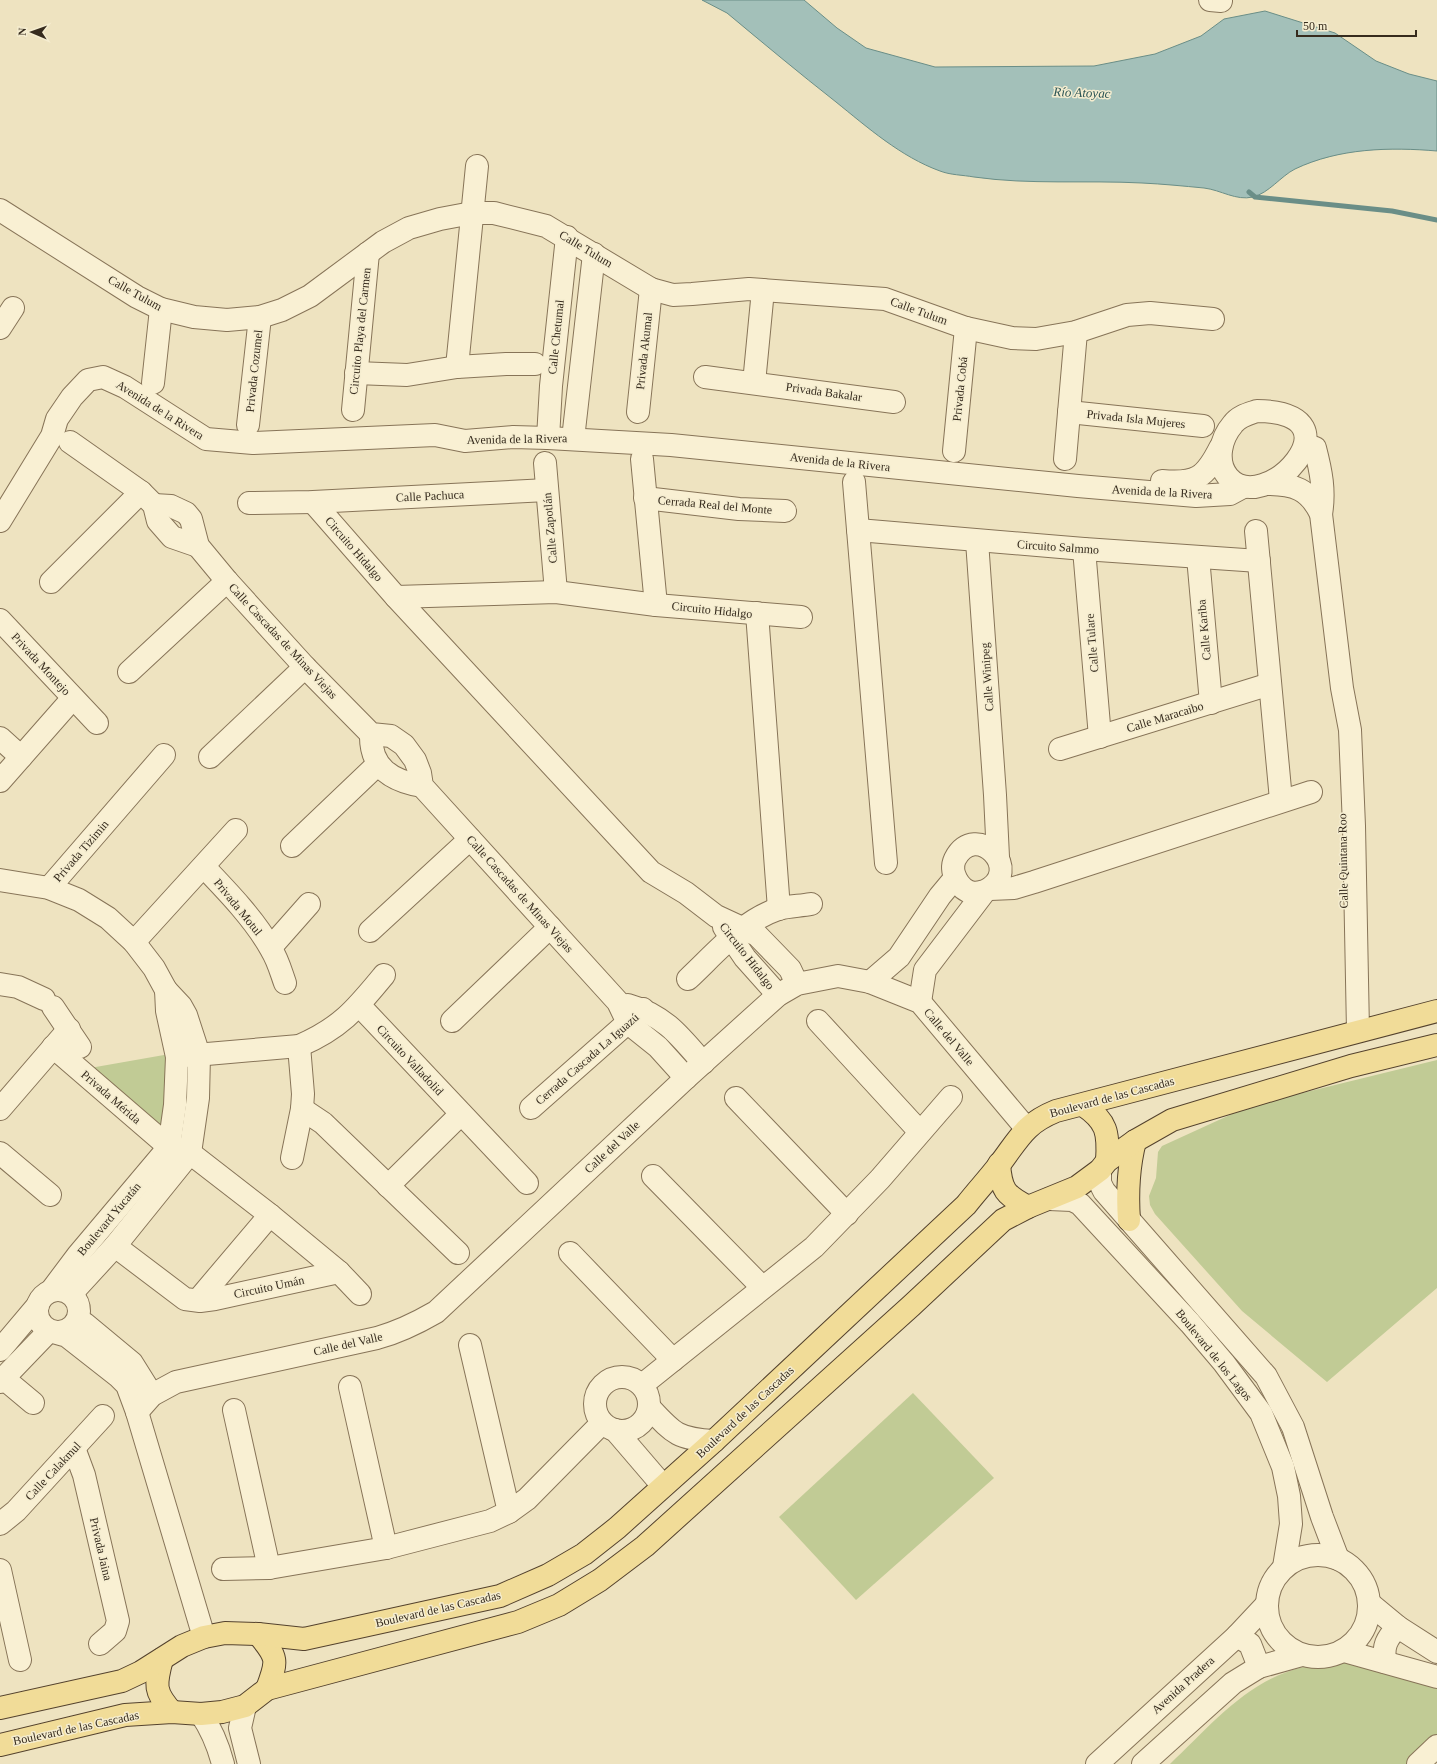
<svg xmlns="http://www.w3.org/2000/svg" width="1437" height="1764" font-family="'Times New Roman',serif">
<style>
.green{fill:#c1cb95}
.water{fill:#a3c0b9;stroke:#6a8e87}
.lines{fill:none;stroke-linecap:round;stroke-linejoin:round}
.stream{stroke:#6a8e87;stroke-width:5}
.minor-casing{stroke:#877458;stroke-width:24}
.major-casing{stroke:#54422d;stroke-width:24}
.minor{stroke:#f9f0d3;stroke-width:22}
.major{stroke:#f1dc98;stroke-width:22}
.labels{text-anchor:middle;stroke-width:3;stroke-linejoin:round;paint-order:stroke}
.street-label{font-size:12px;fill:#362b1d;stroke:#f5edd0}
.water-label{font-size:13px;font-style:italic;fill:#2c5656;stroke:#f5edd0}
</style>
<rect width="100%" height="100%" fill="#eee3c0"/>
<g class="green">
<polygon points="181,1052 170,1132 90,1068"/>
<polygon points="1437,1060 1437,1288 1327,1382 1242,1311 1155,1214 1150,1205 1149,1196 1156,1178 1158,1152 1162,1146 1232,1114 1286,1097"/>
<polygon points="913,1393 994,1478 856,1600 779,1517"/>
<path d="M1344,1660L1412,1674L1437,1688V1739L1410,1764H1170C1205,1731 1241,1688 1287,1672C1306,1665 1325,1663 1344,1660Z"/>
</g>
<path class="water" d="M702,0H804L837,28L866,48L935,67L1094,66L1155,54L1201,36L1224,19L1265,11L1335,33L1376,61L1409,74L1437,81V151C1390,147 1339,148 1295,169C1281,176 1269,193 1253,197C1236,201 1221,190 1204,188C1183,186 1163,184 1142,183C1086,180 1030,185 974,177C963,175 950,175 940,171C901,157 867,127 836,102C799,73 763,43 727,13Z"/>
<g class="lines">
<polyline class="stream" points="1249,192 1255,197 1392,211 1437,220"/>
<defs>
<g id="minor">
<polyline points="1210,0 1221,1"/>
<polyline points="0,210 137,297 161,309 194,317 227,320 260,317 282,310 310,296 383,242 409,228 440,219 472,213 494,213 546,226 651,289 673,295 692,294 749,289 885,299 966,328 1012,338 1036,339 1076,332 1127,315 1150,313 1213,319"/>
<polyline points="0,328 13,308"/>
<polyline points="457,367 477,166"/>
<polyline points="356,373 407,375 457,367 506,364 535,364"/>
<polyline points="705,377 894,402"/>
<polyline points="153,383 161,309"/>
<polyline points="754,383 763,290"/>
<polyline points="353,410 368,253"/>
<path d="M1257,411C1365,412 1264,520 1228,477C1215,461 1221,438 1233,424C1239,416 1248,414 1257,411Z"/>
<polyline points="638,412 651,289"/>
<polyline points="1069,412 1203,426"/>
<polyline points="248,425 260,317"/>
<polyline points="548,438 551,386 567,237"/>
<polyline points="573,439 594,254"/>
<polyline points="70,442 141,492 154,505 158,521 172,537 198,546"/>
<path d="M1306,445L1315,448C1321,471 1325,491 1321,514"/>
<polyline points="954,451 966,328"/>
<polyline points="642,459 656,605"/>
<polyline points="1065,459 1076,332"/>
<polyline points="545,463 556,592"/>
<path d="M1162,481C1196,484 1205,478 1220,448"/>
<polyline points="854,482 886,863"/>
<path d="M1267,484C1294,484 1309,489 1321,514L1342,688L1350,730L1354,826L1358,1031"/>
<polyline points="645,498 739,509 785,511"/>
<polyline points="313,502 396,597 651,872 686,893 716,916 757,935 790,969 797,984"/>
<polyline points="249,503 313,502 547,490"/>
<polyline points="154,505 171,506 186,513 191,519 198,546 227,581 305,667 371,734 391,736 404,745 415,760 420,773 422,786 618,1002 628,1023 658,1047 686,1078"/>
<polyline points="0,521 52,436 57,419 72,397 88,380 103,377 125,387 206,439 253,443 435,435 465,441 513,437 548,438 671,445 1078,486 1196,496 1230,494 1243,487"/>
<polyline points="858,530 1084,549 1259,561"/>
<polyline points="1256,531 1281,800"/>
<polyline points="977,541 995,795 998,857"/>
<polyline points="1084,549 1100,737"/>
<polyline points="1198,557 1211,703"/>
<polyline points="51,582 141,492"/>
<polyline points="396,597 556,592 656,605 801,617"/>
<polyline points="757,613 779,909"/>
<polyline points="0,620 97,723"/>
<polyline points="129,672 227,581"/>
<path d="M371,734C370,768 392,781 422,786"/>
<polyline points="0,738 21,757"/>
<polyline points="1060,749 1270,684"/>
<polyline points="210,757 305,667"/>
<polyline points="0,781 73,698"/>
<polyline points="292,846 378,764"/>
<path d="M204,867C227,891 255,920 271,949C278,960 281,972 285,983"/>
<polyline points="0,880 49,888 79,900 108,918 134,942 154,968 166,990 181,1006 186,1015 199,1055 198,1098 190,1153 115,1246 71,1294"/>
<polyline points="49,888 164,755"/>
<polyline points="990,889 1014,888 1034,882 1311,792"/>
<polyline points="724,927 745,958 778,995"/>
<polyline points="370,931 470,839"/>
<polyline points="134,942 236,830"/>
<polyline points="271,947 309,904"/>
<path d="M688,979C715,954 742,921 778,909C788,906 800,906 811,904"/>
<polyline points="870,982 899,957 940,896 955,878"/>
<polyline points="0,984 18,987 44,999"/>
<path d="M920,1002L925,970L985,891C1026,871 976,819 955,859C949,872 959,890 973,893C977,893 982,892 985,891"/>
<polyline points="359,1005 527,1183"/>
<path d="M628,1005C664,1015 680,1036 703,1063"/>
<polyline points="53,1007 80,1047"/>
<polyline points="452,1021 550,927"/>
<polyline points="818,1021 920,1132"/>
<polyline points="53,1047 169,1147 190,1153 270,1215 198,1300"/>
<path d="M184,1056L299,1046C341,1028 356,1009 384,975"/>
<polyline points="736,1098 847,1214"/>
<polyline points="531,1108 643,1009"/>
<polyline points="0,1109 69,1029"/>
<polyline points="302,1109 323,1123 458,1253"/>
<polyline points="0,1153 50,1195"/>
<polyline points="292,1158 302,1109 303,1094 299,1046"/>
<polyline points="1100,1170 1100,1183 1104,1191 1266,1376 1293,1427 1322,1517 1338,1559"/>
<polyline points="653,1176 762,1287"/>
<polyline points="388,1186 461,1114"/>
<polyline points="1049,1199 1072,1200 1080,1204 1190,1323 1224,1363 1261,1413 1283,1467 1289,1496 1291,1524 1284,1567"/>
<polyline points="270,1215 339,1272 360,1294"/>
<polyline points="115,1246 185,1299 200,1301 215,1299 339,1272"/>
<polyline points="570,1253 673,1360"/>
<circle cx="58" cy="1311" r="21"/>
<polyline points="51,1291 78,1255 169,1147 175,1105 177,1057 167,1011 166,990"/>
<polyline points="77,1321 85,1324 132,1363 152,1395"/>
<polyline points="53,1332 67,1336 118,1376 127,1385 137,1412 204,1637"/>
<polyline points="470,1345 509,1512"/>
<polyline points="0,1350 38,1305"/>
<circle cx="622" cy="1404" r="27"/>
<polyline points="3,1378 33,1403"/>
<polyline points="0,1382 49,1331"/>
<polyline points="642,1385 814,1247 880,1179 951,1097"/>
<polyline points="350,1387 386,1548"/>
<path d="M649,1407C673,1433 677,1439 714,1441"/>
<polyline points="234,1410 269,1568"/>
<path d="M137,1412L152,1395L176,1382L377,1338C399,1332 417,1323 436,1312L686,1078L778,995L797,984L838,976L870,982L920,1002L1026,1128"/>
<polyline points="615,1430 663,1486"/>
<polyline points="74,1448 84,1475 118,1621 115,1631 100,1644"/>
<polyline points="0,1524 16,1511 103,1416"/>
<circle cx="1318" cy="1606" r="51"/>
<polyline points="223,1569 269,1568 386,1548 490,1521 509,1512 527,1499 602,1423"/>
<polyline points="0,1570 20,1660"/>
<polyline points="1369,1603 1398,1627 1437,1652"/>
<polyline points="1237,1636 1250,1644 1259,1667"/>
<polyline points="1344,1651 1437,1677"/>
<path d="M1385,1662C1383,1646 1386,1639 1398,1627"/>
<polyline points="245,1706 240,1728 249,1764"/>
<path d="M201,1714C212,1730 218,1745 223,1764"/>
<polyline points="1097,1764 1237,1636 1267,1604"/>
<polyline points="1143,1764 1233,1683 1259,1667 1302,1655"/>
<polyline points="1418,1764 1437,1746"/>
</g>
<g id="major">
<path d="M1083,1105C1107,1121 1109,1133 1107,1161"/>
<path d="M999,1164C1001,1190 1005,1195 1028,1207"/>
<path d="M1129,1220C1127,1192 1128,1168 1135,1141"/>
<path d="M258,1634C278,1658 278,1660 267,1689"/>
<path d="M162,1659C155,1685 154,1692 172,1712"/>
<path d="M0,1708L122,1681L141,1672L182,1646L204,1637L225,1633L258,1634L304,1639L500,1596L548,1575L584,1554L617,1528L714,1441L966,1205C977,1191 989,1178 999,1165C1019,1139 1024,1124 1056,1111L1437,1011"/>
<polyline points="0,1745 125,1715 172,1712 201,1714 222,1712 245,1706 267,1689 518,1622 559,1605 600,1580 645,1546 911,1306 1003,1220 1028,1207 1077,1187 1100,1170 1107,1161 1135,1141 1172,1120 1351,1066 1437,1045"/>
</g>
</defs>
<use href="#minor" class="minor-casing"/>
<use href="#major" class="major-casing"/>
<use href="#minor" class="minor"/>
<use href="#major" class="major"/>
</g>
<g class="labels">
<g class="street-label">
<text transform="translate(586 249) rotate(31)" y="4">Calle Tulum</text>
<text transform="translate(135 293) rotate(29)" y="4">Calle Tulum</text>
<text transform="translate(919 311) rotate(20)" y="4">Calle Tulum</text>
<text transform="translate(360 331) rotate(-84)" y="4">Circuito Playa del Carmen</text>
<text transform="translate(556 337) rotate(-84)" y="4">Calle Chetumal</text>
<text transform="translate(644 351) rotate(-84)" y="4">Privada Akumal</text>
<text transform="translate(254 371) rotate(-84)" y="4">Privada Cozumel</text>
<text transform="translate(960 389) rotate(-84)" y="4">Privada Cobá</text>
<text transform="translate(824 392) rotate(8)" y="4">Privada Bakalar</text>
<text transform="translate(160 410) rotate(32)" y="4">Avenida de la Rivera</text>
<text transform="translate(1136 419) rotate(6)" y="4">Privada Isla Mujeres</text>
<text transform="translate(517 439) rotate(-1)" y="4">Avenida de la Rivera</text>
<text transform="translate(840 462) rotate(6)" y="4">Avenida de la Rivera</text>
<text transform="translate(1162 492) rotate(3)" y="4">Avenida de la Rivera</text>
<text transform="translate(430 496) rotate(-3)" y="4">Calle Pachuca</text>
<text transform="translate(715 505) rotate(5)" y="4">Cerrada Real del Monte</text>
<text transform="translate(550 528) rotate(-95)" y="4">Calle Zapotlán</text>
<text transform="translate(1058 547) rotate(4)" y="4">Circuito Salmmo</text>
<text transform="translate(354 549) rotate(49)" y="4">Circuito Hidalgo</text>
<text transform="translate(712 610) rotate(6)" y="4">Circuito Hidalgo</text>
<text transform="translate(1204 630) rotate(-95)" y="4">Calle Kariba</text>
<text transform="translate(283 641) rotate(47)" y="4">Calle Cascadas de Minas Viejas</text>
<text transform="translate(1092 643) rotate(-95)" y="4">Calle Tulare</text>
<text transform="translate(41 664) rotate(47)" y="4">Privada Montejo</text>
<text transform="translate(987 677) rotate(-94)" y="4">Calle Winipeg</text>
<text transform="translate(1165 717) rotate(-17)" y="4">Calle Maracaibo</text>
<text transform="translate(81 851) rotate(-49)" y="4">Privada Tizimin</text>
<text transform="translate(1343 861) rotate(-91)" y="4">Calle Quintana Roo</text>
<text transform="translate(520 894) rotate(48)" y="4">Calle Cascadas de Minas Viejas</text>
<text transform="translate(238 907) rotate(51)" y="4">Privada Motul</text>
<text transform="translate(747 956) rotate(52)" y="4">Circuito Hidalgo</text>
<text transform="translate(949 1037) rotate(50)" y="4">Calle del Valle</text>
<text transform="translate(587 1059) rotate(-41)" y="4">Cerrada Cascada La Iguazú</text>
<text transform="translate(410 1060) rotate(47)" y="4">Circuito Valladolid</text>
<text transform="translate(111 1097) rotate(41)" y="4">Privada Mérida</text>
<text transform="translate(1112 1097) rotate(-15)" y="4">Boulevard de las Cascadas</text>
<text transform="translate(612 1147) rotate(-43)" y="4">Calle del Valle</text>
<text transform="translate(109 1219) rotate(-50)" y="4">Boulevard Yucatán</text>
<text transform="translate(269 1287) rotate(-12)" y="4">Circuito Umán</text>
<text transform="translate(348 1344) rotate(-13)" y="4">Calle del Valle</text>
<text transform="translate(1214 1355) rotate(51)" y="4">Boulevard de los Lagos</text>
<text transform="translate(745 1412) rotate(-43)" y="4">Boulevard de las Cascadas</text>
<text transform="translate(53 1471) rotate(-47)" y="4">Calle Calakmul</text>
<text transform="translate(101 1549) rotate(77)" y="4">Privada Jaina</text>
<text transform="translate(438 1609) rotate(-13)" y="4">Boulevard de las Cascadas</text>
<text transform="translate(1183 1685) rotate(-42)" y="4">Avenida Pradera</text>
<text transform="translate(76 1728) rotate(-12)" y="4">Boulevard de las Cascadas</text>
</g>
<g class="water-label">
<text transform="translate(1082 92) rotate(2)" y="5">Río Atoyac</text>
</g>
</g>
<g transform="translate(32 32) rotate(272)" stroke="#f5edd0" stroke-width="3" paint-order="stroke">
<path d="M0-3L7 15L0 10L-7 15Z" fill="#362b1d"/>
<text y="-6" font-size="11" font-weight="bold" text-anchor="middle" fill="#362b1d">N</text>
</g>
<path d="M1297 30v6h119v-6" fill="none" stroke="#362b1d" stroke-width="2"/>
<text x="1303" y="30" font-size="12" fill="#362b1d" stroke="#f5edd0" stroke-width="3" paint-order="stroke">50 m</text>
</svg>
